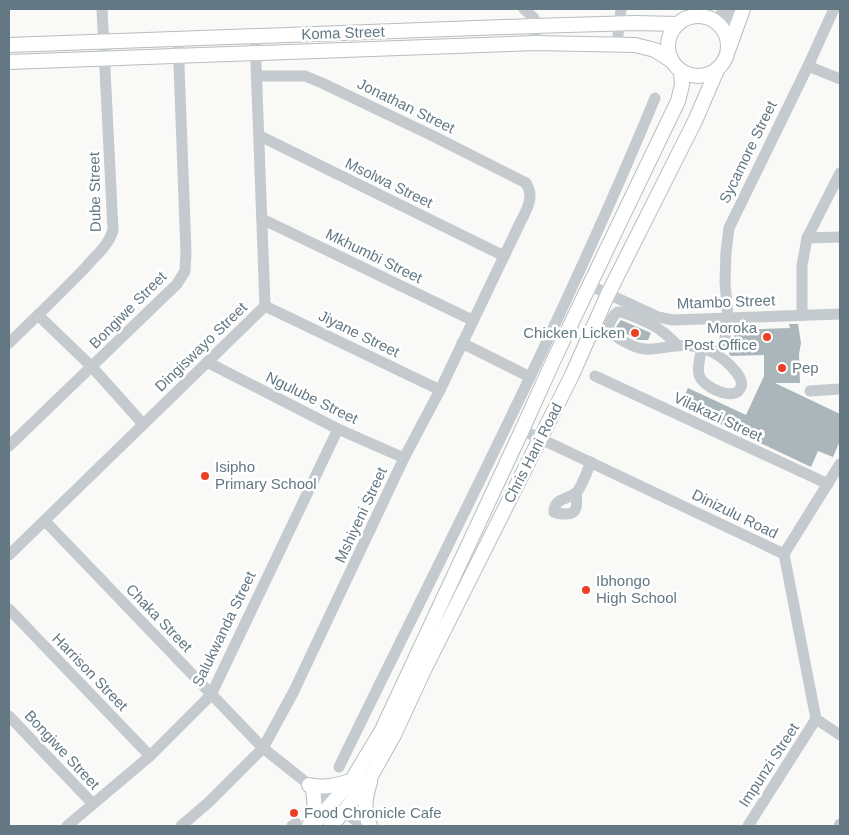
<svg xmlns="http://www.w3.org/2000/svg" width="849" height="835" font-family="Arial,sans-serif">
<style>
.building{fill:#abb6ba}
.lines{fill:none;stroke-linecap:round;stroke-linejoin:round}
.major-casing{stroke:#b8bdc0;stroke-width:16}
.minor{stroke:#c4cacd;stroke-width:11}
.major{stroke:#fff;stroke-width:14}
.poi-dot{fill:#ec3f23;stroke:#fff;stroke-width:2}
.labels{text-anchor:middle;stroke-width:5;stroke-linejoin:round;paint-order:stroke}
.street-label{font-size:15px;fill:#637883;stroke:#fff}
.poi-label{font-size:15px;fill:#637883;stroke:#fff;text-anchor:start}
</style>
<rect width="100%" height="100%" fill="#f9f9f7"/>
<g class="building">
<polygon points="621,320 651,333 648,340 638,340 620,330 616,327"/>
<polygon points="789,324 798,324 801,343 799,354 800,383 775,383 840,414 840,441 833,457 818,451 811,467 680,405 688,388 746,415 764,376 764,355 731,356 729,354 736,330 790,328"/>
</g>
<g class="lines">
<defs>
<g id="major">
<circle cx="698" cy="46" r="30"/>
<polyline points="9,45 534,26 635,23 678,24"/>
<polyline points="729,48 743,9"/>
<polyline points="9,62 535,43 635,45 655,50 672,61"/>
<path d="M309,785C324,788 335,786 350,781"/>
<polyline points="309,826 315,810 313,788"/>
<polyline points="312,826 352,780 382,730 522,430 556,355 678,101 682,85 681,71"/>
<polyline points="330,826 344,812 372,774 394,735 424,670 572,375 608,294 695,121 717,70"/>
<path d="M370,826C363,811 365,798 370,782"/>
</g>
</defs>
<use href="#major" class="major-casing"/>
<g class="minor">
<polyline points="524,9 534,18 535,43"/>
<polyline points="716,22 724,9"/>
<polyline points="724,30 733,9"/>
<polyline points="617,44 621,9"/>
<polyline points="808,66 840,79"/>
<polyline points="260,136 504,256"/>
<polyline points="262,219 472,320"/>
<polyline points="807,238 840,237"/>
<polyline points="589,285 658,317 673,320 840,314"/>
<polyline points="265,306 440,390"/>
<polyline points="38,315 92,367 143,424"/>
<polyline points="802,315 802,266 807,238 840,173"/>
<path d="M9,343C35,318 61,293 86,267C96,255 109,245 113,230L102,9"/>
<polyline points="462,343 530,377"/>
<path d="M677,345C661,327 644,320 622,312H618C613,315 609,323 608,329C616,338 633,348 645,349C655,350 665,347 675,346C700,343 721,353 736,372C740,377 744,383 740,389C733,402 702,386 699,375C697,366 700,357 702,348"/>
<polyline points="717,354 725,339 728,317 725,283 726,252 729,228 808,66 834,9"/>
<polyline points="207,362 338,429 404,458"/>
<polyline points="595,376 828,484"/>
<polyline points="810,391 840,389"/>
<polyline points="522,430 784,554 816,719 840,735"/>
<polyline points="9,446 177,284 185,271 186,252 178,39"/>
<path d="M576,493C577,502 579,514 566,514C561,514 558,514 554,512C554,497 569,500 577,492C583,484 587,471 591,462"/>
<polyline points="45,521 263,748 332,803 363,826"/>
<polyline points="784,554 840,464"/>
<polyline points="9,555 265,306 255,36"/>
<polyline points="9,609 150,756"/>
<polyline points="9,716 93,804"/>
<path d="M339,767C447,545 561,326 655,98"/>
<polyline points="67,826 150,756 211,695 338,429"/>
<path d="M181,826L209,802L263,748L294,691L404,458L440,390L520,223C527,209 535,197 526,183L433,136L322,83L305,76H257"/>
<polyline points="292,826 296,823"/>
<polyline points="748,826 816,719"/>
<polyline points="839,826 840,824"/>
</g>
<use href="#major" class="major"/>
</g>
<g class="poi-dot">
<circle cx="635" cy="333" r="5"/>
<circle cx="767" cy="337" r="5"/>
<circle cx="782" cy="368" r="5"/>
<circle cx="205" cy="476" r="5"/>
<circle cx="586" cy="590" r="5"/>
<circle cx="294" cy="813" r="5"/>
</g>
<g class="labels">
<g class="street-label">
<text transform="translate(343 33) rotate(-2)" y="5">Koma Street</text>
<text transform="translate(406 106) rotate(26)" y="5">Jonathan Street</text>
<text transform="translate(748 152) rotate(-64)" y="5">Sycamore Street</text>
<text transform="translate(389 183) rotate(26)" y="5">Msolwa Street</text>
<text transform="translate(95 192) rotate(-91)" y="5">Dube Street</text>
<text transform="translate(374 256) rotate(26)" y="5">Mkhumbi Street</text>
<text transform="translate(726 302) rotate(-2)" y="5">Mtambo Street</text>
<text transform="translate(128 310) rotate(-45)" y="5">Bongiwe Street</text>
<text transform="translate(359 334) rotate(26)" y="5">Jiyane Street</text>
<text transform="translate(201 347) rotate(-44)" y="5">Dingiswayo Street</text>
<text transform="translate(312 398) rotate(26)" y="5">Ngulube Street</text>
<text transform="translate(718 417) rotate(25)" y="5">Vilakazi Street</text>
<text transform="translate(533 453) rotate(-63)" y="5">Chris Hani Road</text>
<text transform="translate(735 514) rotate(26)" y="5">Dinizulu Road</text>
<text transform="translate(361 515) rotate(-65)" y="5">Mshiyeni Street</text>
<text transform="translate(159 618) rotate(46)" y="5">Chaka Street</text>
<text transform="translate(224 629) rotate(-64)" y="5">Salukwanda Street</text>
<text transform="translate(90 672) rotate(46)" y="5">Harrison Street</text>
<text transform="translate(62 750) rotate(47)" y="5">Bongiwe Street</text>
<text transform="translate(769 765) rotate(-57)" y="5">Impunzi Street</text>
</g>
<g class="poi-label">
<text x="757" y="333" text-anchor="end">Moroka<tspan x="757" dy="17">Post Office</tspan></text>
<text x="625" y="338" text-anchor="end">Chicken Licken</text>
<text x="792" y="373">Pep</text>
<text x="215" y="472">Isipho<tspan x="215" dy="17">Primary School</tspan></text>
<text x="596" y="586">Ibhongo<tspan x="596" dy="17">High School</tspan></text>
<text x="304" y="818">Food Chronicle Cafe</text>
</g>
</g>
<rect width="849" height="835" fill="none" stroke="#637883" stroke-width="20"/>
</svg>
